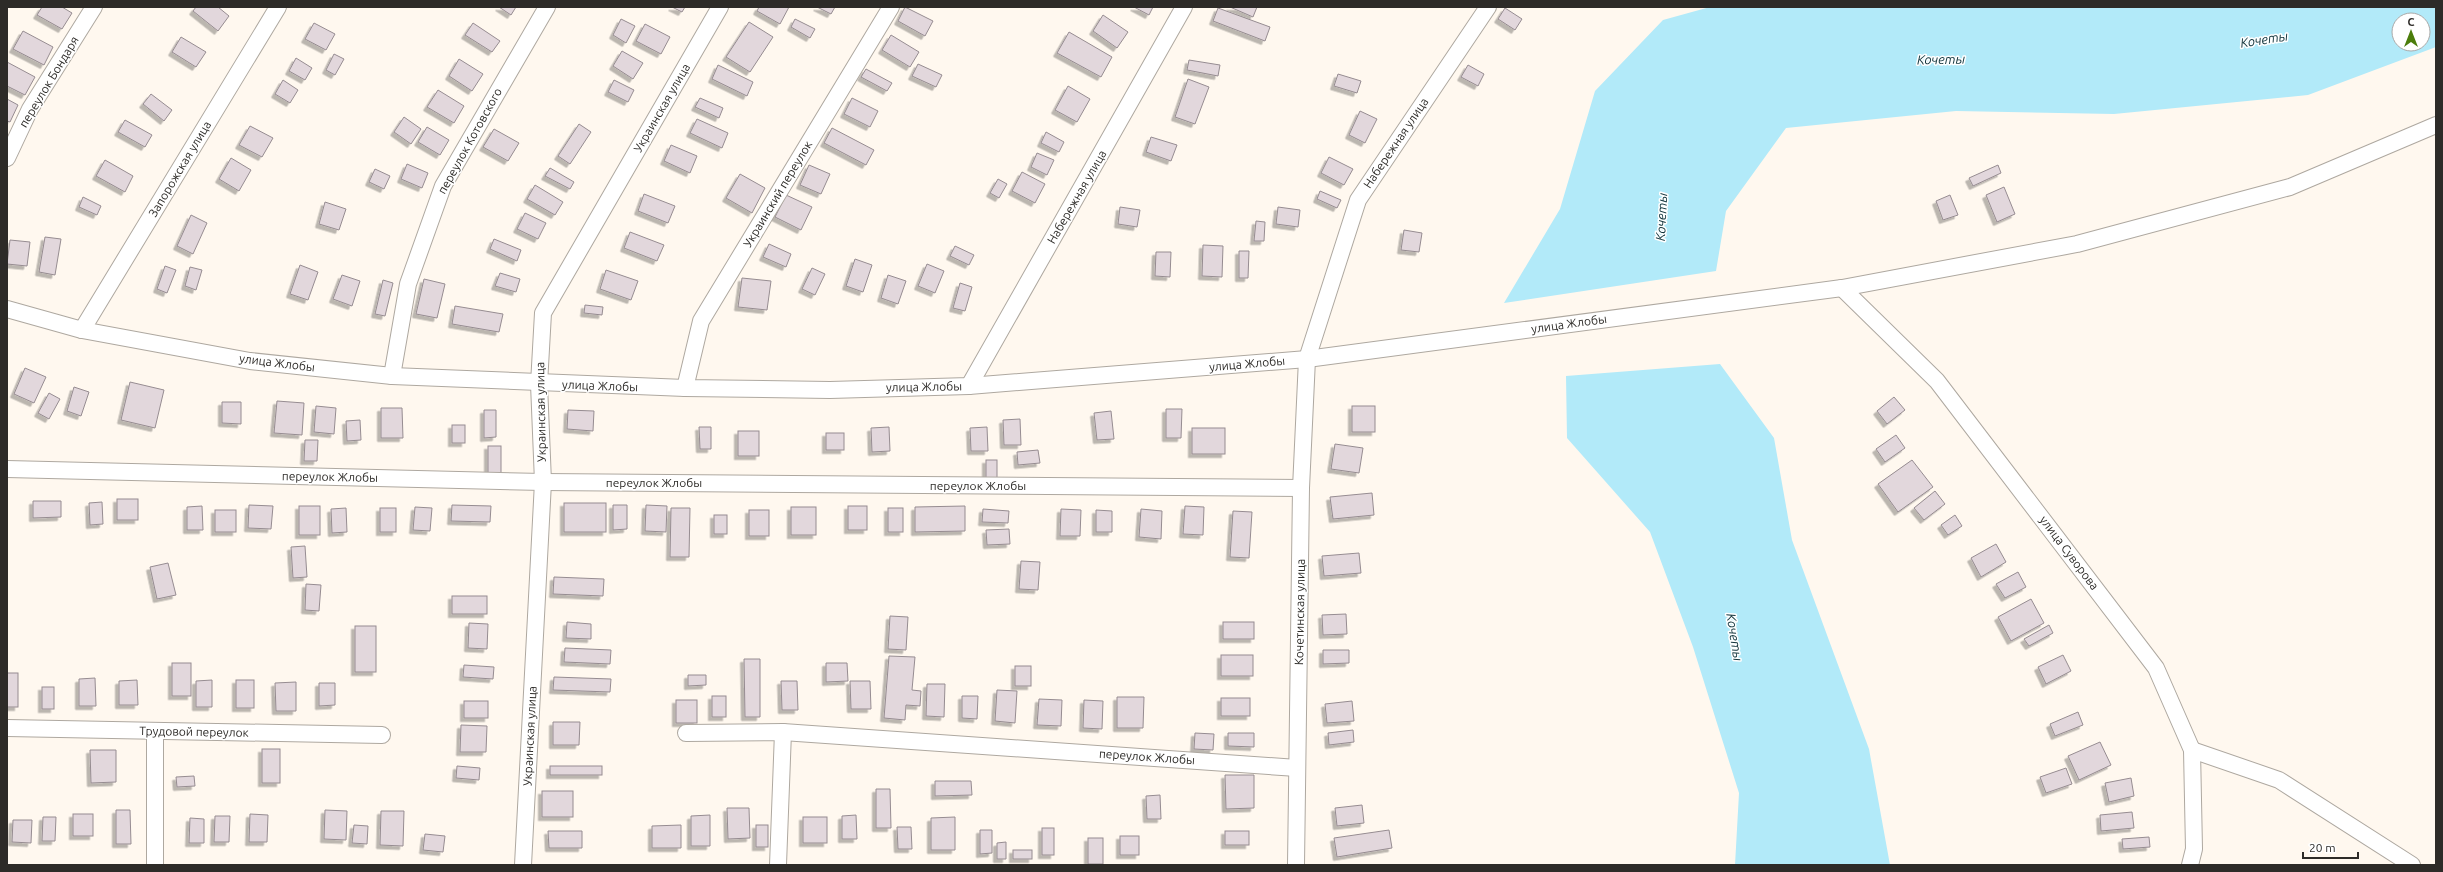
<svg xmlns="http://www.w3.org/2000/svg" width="2443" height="872" font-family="Ubuntu,sans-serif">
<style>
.water{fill:#b2eaf9;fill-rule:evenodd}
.building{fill:#e2d7dc;stroke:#968c91;filter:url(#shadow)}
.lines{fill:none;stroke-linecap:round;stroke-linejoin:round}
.street-casing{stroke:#aea8a0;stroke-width:18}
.street{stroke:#fff;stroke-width:16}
.labels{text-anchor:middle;stroke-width:3;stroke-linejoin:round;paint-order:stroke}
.street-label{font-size:12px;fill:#2d2b28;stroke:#fff}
.water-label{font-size:13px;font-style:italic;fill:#0f323a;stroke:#fff}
</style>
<defs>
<filter id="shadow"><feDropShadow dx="-3.5" dy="3.5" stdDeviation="0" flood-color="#0004"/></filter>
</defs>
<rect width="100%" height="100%" fill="#fff8ef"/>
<g class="water">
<path d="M1710,7H2436V47L2308,95L2114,114L1956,111L1786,128L1726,211L1716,271L1504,303L1560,209L1595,91L1663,20ZM2399,20H2423V44H2399Z"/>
<polygon points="1720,364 1774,438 1792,540 1869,749 1890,865 1735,865 1739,793 1693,647 1650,532 1567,438 1566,376"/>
</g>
<g class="building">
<polygon points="42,7 62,7 72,13 62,29 37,15"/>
<polygon points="196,7 218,7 229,16 218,31 193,11"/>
<polygon points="499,7 516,7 511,15"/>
<polygon points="672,7 685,7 682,12"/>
<polygon points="759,7 789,7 780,24 757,11"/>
<polygon points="817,7 835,7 831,14"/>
<polygon points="905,7 933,21 925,36 898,21"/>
<polygon points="1134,7 1153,7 1149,15"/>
<polygon points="1230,7 1257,7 1253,17"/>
<polygon points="1218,8 1270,27 1265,41 1213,21"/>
<polygon points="1505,8 1522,19 1515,30 1498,19"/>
<polygon points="1103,15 1128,32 1117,48 1093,31"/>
<polygon points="621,19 635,26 626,43 613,35"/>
<polygon points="795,19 815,29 810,38 791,27"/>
<polygon points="749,22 773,37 750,72 726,57"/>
<polygon points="314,23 335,34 326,50 305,39"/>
<polygon points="473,23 500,41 492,52 465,35"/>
<polygon points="645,24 670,37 661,54 636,41"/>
<polygon points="23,31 53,47 44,65 13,49"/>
<polygon points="1069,32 1112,57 1101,77 1057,53"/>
<polygon points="891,35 919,52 910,67 882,50"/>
<polygon points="181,37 206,52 196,67 172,52"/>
<polygon points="622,51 643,63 633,79 613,66"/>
<polygon points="334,54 344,59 335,75 326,70"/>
<polygon points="296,58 312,68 305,80 289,71"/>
<polygon points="459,59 483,74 472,91 449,76"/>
<polygon points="1189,60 1220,65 1218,76 1187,70"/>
<polygon points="7,62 35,77 25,95 7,86"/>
<polygon points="918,64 942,75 936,87 912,76"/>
<polygon points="718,65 753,82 747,96 712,79"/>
<polygon points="1468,65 1484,74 1478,86 1461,77"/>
<polygon points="866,69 892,83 887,91 861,77"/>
<polygon points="1338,74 1361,81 1357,93 1334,86"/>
<polygon points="1188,79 1209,87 1195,124 1175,117"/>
<polygon points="283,80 298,90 290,103 275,94"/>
<polygon points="614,80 634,90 628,102 608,92"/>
<polygon points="1068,86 1090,99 1077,122 1055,110"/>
<polygon points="438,90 464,106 454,123 427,107"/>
<polygon points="151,94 172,110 164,121 143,104"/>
<polygon points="700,98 723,108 719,118 695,107"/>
<polygon points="852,98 878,111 870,127 844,114"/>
<polygon points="7,99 18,105 10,122 7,121"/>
<polygon points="1360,111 1377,119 1365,143 1349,135"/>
<polygon points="404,117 421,129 411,144 394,132"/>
<polygon points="697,119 728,133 722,148 690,133"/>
<polygon points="125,120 152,135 145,147 118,132"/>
<polygon points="579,124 591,132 570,164 558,156"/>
<polygon points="250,126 273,138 262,157 239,145"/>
<polygon points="427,127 449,140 440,155 418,142"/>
<polygon points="832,128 874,150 866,165 824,143"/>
<polygon points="494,129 519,143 508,161 483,147"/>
<polygon points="1046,132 1064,142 1059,152 1041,143"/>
<polygon points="1151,137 1177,145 1171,161 1146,152"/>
<polygon points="671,145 697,156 690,173 664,161"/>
<polygon points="1037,153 1054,160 1047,175 1031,167"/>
<polygon points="1329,157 1353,169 1344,185 1321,173"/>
<polygon points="231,158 251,170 239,191 219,179"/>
<polygon points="105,160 133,176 125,192 96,176"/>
<polygon points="407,164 428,173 422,188 401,179"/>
<polygon points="809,165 830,174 821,194 800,185"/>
<polygon points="1998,165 2001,173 1973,186 1969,178"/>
<polygon points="550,168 574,182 570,189 545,176"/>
<polygon points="375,169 390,176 384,189 369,182"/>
<polygon points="1022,172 1045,184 1035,203 1012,191"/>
<polygon points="740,174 765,188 752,213 726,198"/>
<polygon points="998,179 1007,184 999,198 990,193"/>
<polygon points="535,185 563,202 555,215 527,199"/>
<polygon points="2004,187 2015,214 1997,222 1986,195"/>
<polygon points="1320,191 1341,200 1337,208 1317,199"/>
<polygon points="644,194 675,206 668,223 638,211"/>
<polygon points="786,195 812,207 801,230 775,217"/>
<polygon points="1950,195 1958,215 1943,220 1936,201"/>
<polygon points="83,197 101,206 97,215 79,207"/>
<polygon points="325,202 346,209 339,230 319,224"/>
<polygon points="1120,207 1140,210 1137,227 1118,224"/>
<polygon points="1278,207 1300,210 1298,227 1276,224"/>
<polygon points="525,213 546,223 538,239 517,229"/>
<polygon points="191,215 207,223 193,254 177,246"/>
<polygon points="1256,221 1265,222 1264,241 1254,241"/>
<polygon points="1404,230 1422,233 1419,252 1401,250"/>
<polygon points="630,232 664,245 657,261 624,248"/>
<polygon points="45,237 61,239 55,275 39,272"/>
<polygon points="494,239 521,250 517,261 490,249"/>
<polygon points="10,240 30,242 27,266 7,264"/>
<polygon points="769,244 791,254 786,267 763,257"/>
<polygon points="1203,245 1223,246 1222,277 1202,276"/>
<polygon points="955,246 974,255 969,265 950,256"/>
<polygon points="1239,251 1249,251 1248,278 1239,278"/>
<polygon points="1156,252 1171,252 1170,277 1155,276"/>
<polygon points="855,259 872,265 863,292 846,286"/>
<polygon points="927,264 944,271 935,293 918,286"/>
<polygon points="300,265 318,272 308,300 290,294"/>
<polygon points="165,266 176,270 167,293 157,289"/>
<polygon points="190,267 202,270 196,290 185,286"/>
<polygon points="812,268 825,274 815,295 802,289"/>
<polygon points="606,270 638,281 631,300 600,289"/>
<polygon points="500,273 520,279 516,292 495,286"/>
<polygon points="342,275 360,281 352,306 333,299"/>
<polygon points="888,275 906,281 898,304 881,298"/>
<polygon points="742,278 771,281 767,310 738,307"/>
<polygon points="424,279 445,284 437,318 416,314"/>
<polygon points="383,280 393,283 385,316 375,314"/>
<polygon points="960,283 972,287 965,311 953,308"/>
<polygon points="585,305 603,307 602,315 584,313"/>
<polygon points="455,306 503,314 499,332 452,324"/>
<polygon points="25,368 46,377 34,403 14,394"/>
<polygon points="130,382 164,390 155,428 121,420"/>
<polygon points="74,387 89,392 81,416 67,411"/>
<polygon points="49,393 60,399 49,419 38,413"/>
<polygon points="1894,397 1905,410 1887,424 1877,411"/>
<polygon points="277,401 304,403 302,435 274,433"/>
<polygon points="222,402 241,402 241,424 222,423"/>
<polygon points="316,406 336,408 334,434 314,432"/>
<rect x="1352" y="406" width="23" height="26"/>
<polygon points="381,408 402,408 403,438 381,438"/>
<polygon points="1166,409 1182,409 1181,438 1166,438"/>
<polygon points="484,410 496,410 496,437 484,438"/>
<polygon points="568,410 594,411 593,431 567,429"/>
<polygon points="1111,411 1114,439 1097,440 1094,413"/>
<polygon points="1020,419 1021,445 1004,445 1003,420"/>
<polygon points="360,420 361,440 347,441 346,421"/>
<rect x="452" y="425" width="13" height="18"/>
<polygon points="699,427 711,427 711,449 700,449"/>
<polygon points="889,427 890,451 872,452 871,428"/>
<polygon points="987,427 988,451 971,451 970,428"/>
<rect x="1192" y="428" width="33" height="26"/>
<rect x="738" y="431" width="21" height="25"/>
<rect x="826" y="433" width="18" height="17"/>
<polygon points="1896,435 1905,448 1885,462 1876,449"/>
<polygon points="305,440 318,440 317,461 304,461"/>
<polygon points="1335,444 1363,448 1359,473 1331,469"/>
<rect x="488" y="446" width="13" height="30"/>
<polygon points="1038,450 1040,463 1018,465 1017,452"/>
<rect x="986" y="460" width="11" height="18"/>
<polygon points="1912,460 1933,487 1898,512 1878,484"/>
<polygon points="1935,491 1945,504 1924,520 1914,508"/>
<polygon points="1372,493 1374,515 1333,519 1330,497"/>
<rect x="117" y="499" width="21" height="21"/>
<polygon points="33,501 61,501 61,517 33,518"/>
<polygon points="102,502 103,524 90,525 89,503"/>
<rect x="564" y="503" width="42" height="29"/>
<polygon points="249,505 273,506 271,529 248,528"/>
<polygon points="452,505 491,506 490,522 451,521"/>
<polygon points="613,505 627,505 627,529 613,530"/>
<polygon points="646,505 667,506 666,532 645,531"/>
<polygon points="202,506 203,530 187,530 187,507"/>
<rect x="299" y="506" width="21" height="29"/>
<rect x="848" y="506" width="19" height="24"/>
<polygon points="965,506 965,531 915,532 915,507"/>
<polygon points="1185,506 1204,507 1203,535 1183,534"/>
<polygon points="415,507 432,508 430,531 413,530"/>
<rect x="791" y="507" width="25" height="28"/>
<polygon points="346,508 347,532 332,533 331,509"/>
<rect x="380" y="508" width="16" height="24"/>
<polygon points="671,508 690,508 689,557 670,557"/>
<rect x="888" y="508" width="15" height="24"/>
<polygon points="983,509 1009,511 1008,523 982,522"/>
<polygon points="1061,509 1081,510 1080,536 1060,536"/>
<polygon points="1141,509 1162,511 1161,539 1139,537"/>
<rect x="215" y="510" width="21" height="22"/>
<rect x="749" y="510" width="20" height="26"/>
<polygon points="1096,510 1112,511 1112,532 1096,532"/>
<polygon points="1233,511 1252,512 1249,558 1230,557"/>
<rect x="714" y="515" width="13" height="19"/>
<polygon points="1955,515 1962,526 1948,535 1941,525"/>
<polygon points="1009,529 1010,544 987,545 986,530"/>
<polygon points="1996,544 2006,562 1981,577 1971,558"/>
<polygon points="305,546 307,577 293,578 291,547"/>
<polygon points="1359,553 1361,573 1324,576 1322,556"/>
<polygon points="1021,561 1040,562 1038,590 1019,589"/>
<polygon points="168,563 176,595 157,599 150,567"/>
<polygon points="2018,572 2026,587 2005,598 1996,584"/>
<polygon points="554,577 604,579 603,596 553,594"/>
<polygon points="306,584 321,585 319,611 305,610"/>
<rect x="452" y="596" width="35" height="18"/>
<polygon points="2031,599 2044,623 2011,641 1998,617"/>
<polygon points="1346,614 1347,634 1323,635 1322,615"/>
<polygon points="890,616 908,617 906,650 888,649"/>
<polygon points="567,622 591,624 591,639 566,638"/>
<rect x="1223" y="622" width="31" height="17"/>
<polygon points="469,623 488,624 487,649 468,648"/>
<polygon points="2049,625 2053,633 2029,646 2024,639"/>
<rect x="355" y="626" width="21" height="46"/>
<polygon points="565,648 611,650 610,664 564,662"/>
<polygon points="1323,650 1349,650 1349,663 1323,664"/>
<rect x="1221" y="655" width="32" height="21"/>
<polygon points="2063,655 2071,671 2046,684 2038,667"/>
<polygon points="889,656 915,657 912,690 921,691 920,706 906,705 905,720 884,718"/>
<polygon points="744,659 760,659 760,717 745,717"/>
<rect x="172" y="663" width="19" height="33"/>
<polygon points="826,663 847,663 848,681 826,682"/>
<polygon points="464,665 494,667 493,679 463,677"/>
<rect x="1015" y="666" width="16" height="20"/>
<rect x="7" y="673" width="11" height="34"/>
<polygon points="688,675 706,675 706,685 688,686"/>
<polygon points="554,677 611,679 610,692 553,690"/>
<polygon points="95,678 96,706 79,706 79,679"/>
<polygon points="137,680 138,705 119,705 119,681"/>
<polygon points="212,680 212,707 196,707 196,681"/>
<rect x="236" y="680" width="18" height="28"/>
<polygon points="781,681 797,681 798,710 782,710"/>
<polygon points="850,681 870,681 871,709 851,709"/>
<polygon points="296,682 296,711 276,711 275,683"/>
<polygon points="319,683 335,683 335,705 319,706"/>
<polygon points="927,684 945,684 944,717 926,716"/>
<rect x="42" y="687" width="12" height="22"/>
<polygon points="997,690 1017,691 1015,723 995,721"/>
<rect x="712" y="696" width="14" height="21"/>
<polygon points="962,696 978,696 977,719 962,718"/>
<polygon points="1117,697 1144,697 1143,728 1117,728"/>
<rect x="1221" y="698" width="29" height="18"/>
<polygon points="1039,699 1062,700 1061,726 1037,725"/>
<rect x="676" y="700" width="21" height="23"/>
<polygon points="1084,700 1103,701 1102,729 1083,728"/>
<rect x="464" y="701" width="24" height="17"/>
<polygon points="1352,701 1354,721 1327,723 1325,704"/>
<polygon points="2078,712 2083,725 2055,736 2050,724"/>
<polygon points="553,722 580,722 579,745 553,745"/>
<polygon points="461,725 487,726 486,752 460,752"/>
<polygon points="1353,730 1354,742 1329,745 1328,733"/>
<polygon points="1195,733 1214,734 1213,750 1194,749"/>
<polygon points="1228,733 1254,733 1254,747 1228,746"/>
<polygon points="2100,742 2111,765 2079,780 2068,756"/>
<rect x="262" y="749" width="18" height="34"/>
<polygon points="90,750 116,750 116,782 91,783"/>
<polygon points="457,766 480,768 479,780 456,778"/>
<rect x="550" y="766" width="52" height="9"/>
<polygon points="2066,768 2072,784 2046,793 2040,777"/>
<polygon points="1225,775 1254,775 1254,808 1226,809"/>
<polygon points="194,776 195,786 177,787 176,777"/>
<polygon points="2131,778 2134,796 2109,802 2105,783"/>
<polygon points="935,781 971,781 972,795 935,796"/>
<polygon points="876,789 890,789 891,828 876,828"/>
<rect x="542" y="791" width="31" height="26"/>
<polygon points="1160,795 1161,819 1147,819 1146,796"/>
<polygon points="1362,805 1364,823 1337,826 1335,808"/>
<polygon points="727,808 749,808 750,838 728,839"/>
<polygon points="116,810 130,810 131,844 116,844"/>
<polygon points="325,810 347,811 346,840 324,839"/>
<polygon points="381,811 404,811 403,846 380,845"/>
<polygon points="2132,812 2134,828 2101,831 2100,815"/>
<rect x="73" y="814" width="20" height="22"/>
<polygon points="250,814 268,815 267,842 249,842"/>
<polygon points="710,815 710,846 691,846 691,816"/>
<polygon points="856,815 857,839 842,839 842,816"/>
<polygon points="215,816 230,816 229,842 214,842"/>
<polygon points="43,817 56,817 55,841 42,841"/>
<rect x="803" y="817" width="24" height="26"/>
<polygon points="955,817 955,850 931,850 931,818"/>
<polygon points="190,818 204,819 204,843 189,843"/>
<polygon points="13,820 32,820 31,843 12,842"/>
<polygon points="354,825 368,826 367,844 352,843"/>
<polygon points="681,825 681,848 652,848 652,826"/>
<rect x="756" y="825" width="12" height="22"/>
<polygon points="897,827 911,827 912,849 898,849"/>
<rect x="1042" y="828" width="12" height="27"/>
<polygon points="980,830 992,830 992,853 980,854"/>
<polygon points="1389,830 1392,848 1337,857 1334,838"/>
<polygon points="548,831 582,831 582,848 549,848"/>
<rect x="1225" y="831" width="24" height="14"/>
<polygon points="425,834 445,836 443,852 423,850"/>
<rect x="1120" y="836" width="19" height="19"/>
<polygon points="2149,837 2150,847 2123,849 2122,839"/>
<rect x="1088" y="838" width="15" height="26"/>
<polygon points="1006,842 1006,859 997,859 997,843"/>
<rect x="1013" y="850" width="19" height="9"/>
</g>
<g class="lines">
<defs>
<g id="street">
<polyline points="7,158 30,109 94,7"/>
<polyline points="1842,288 1937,381 2156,668 2192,750 2194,849 2190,865"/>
<polyline points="7,309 82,330 250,361 392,376 685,388 830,390 969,386 1307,359 1842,288 2077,244 2290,187 2436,125"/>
<polyline points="82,330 278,7"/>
<polyline points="392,376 408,284 443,186 547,7"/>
<polyline points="969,386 1184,7"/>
<polyline points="685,388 701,321 891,7"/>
<polyline points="7,469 543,482 1301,488"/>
<polyline points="7,728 382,735"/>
<polyline points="155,731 155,865"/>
<polyline points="686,733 783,732 1297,768"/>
<polyline points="2192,750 2279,780 2412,865"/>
<polyline points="523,865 543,482 539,384 543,313 720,7"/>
<polyline points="778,865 783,732"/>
<polyline points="1296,865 1301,488 1307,359 1358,200 1488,7"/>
</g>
</defs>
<use href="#street" class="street-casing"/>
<use href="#street" class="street"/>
</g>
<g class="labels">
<g class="street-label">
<text transform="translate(49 82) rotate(-59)" y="4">переулок Бондаря</text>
<text transform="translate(662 108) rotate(-60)" y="4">Украинская улица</text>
<text transform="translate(470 141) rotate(-61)" y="4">переулок Котовского</text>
<text transform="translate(1396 143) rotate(-56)" y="4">Набережная улица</text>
<text transform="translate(180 169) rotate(-59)" y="4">Запорожская улица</text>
<text transform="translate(778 194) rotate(-59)" y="4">Украинский переулок</text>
<text transform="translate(1077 197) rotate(-60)" y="4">Набережная улица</text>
<text transform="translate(1569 324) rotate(-8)" y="4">улица Жлобы</text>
<text transform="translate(277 363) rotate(7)" y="4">улица Жлобы</text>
<text transform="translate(1247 364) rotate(-5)" y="4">улица Жлобы</text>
<text transform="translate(600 386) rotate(2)" y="4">улица Жлобы</text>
<text transform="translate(924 387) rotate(-1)" y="4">улица Жлобы</text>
<text transform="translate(541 412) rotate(-91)" y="4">Украинская улица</text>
<text transform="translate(330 477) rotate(1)" y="4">переулок Жлобы</text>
<text x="654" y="487">переулок Жлобы</text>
<text x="978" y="490">переулок Жлобы</text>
<text transform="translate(2069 553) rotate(53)" y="4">улица Суворова</text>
<text transform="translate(1300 612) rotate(-89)" y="4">Кочетинская улица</text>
<text transform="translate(194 732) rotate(1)" y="4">Трудовой переулок</text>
<text transform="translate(530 736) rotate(-87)" y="4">Украинская улица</text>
<text transform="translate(1147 757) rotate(4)" y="4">переулок Жлобы</text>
</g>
<g class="water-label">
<text transform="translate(2264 39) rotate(-9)" y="5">Кочеты</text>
<text transform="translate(1941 59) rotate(-1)" y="5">Кочеты</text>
<text transform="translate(1661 217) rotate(-87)" y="5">Кочеты</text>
<text transform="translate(1735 637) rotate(81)" y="5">Кочеты</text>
</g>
</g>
<rect width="2443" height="872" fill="none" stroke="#2d2b28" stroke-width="16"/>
<g transform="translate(2411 32)"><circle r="19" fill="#ffffff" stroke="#abaaa9"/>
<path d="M0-3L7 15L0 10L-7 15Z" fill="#4b7d0b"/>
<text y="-6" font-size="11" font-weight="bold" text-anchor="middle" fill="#2d2b28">С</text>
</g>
<path d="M2303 852v6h55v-6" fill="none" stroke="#2d2b28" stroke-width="2"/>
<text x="2309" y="852" font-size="12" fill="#2d2b28" stroke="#ffffff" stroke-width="3" paint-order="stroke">20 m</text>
</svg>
